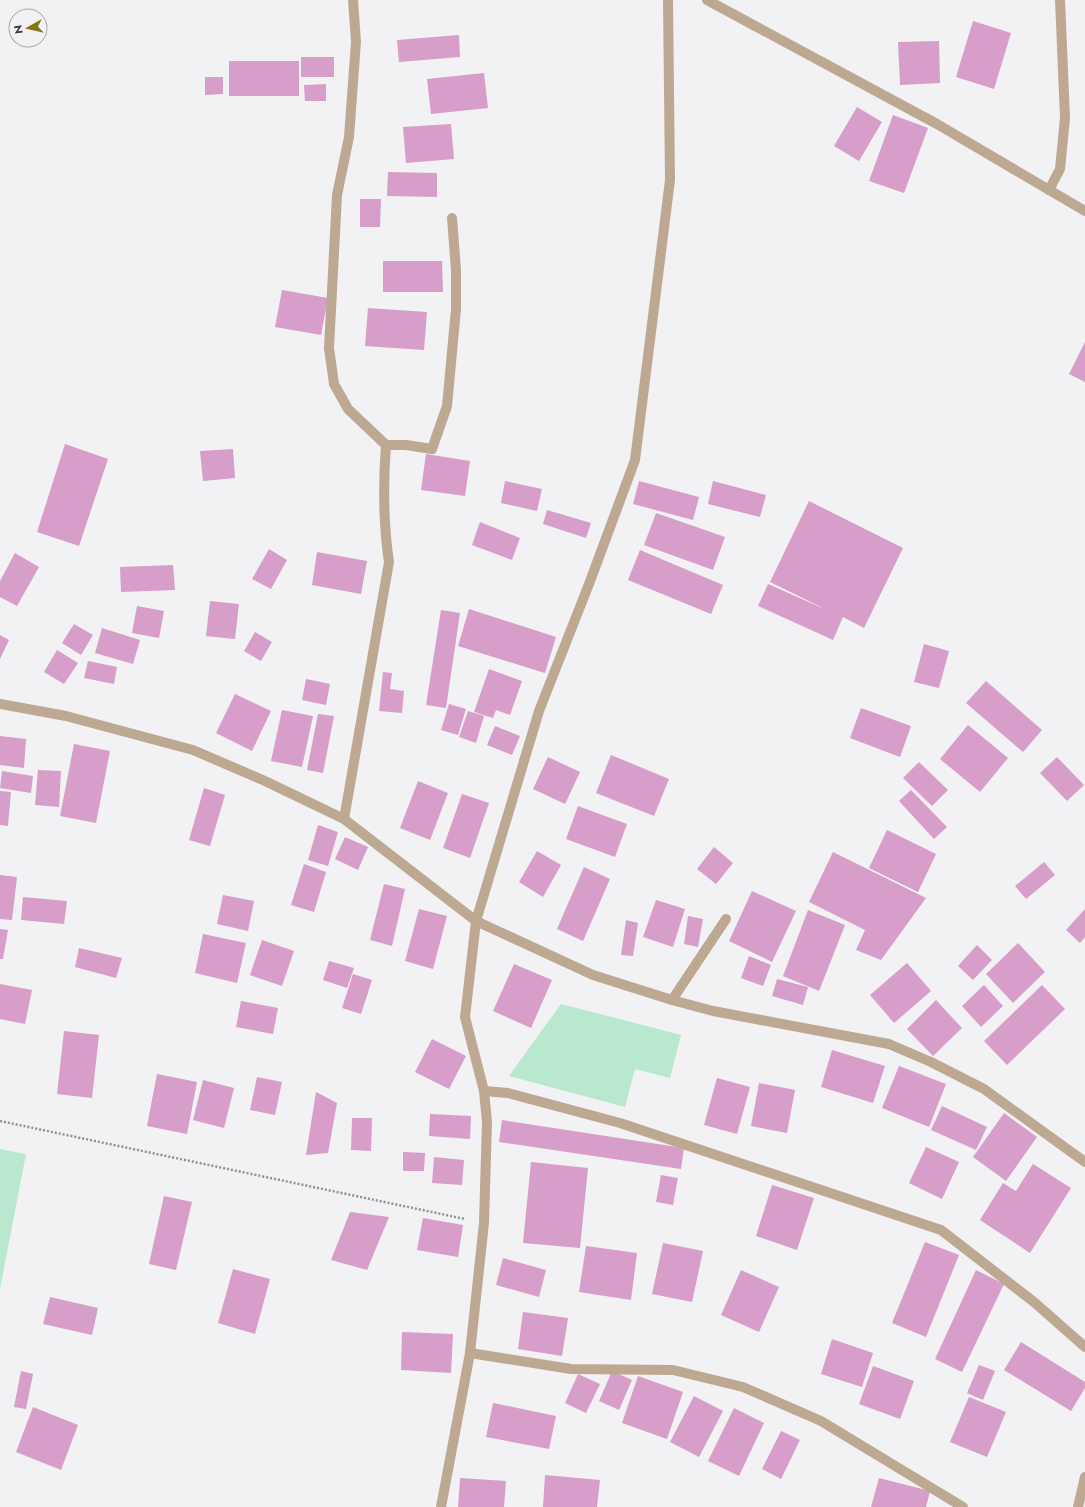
<svg xmlns="http://www.w3.org/2000/svg" width="1085" height="1507" font-family="Jost,sans-serif">
<style>
.green{fill:#b8e8cd}
.building{fill:#d69ec8}
.lines{fill:none;stroke-linecap:round;stroke-linejoin:round}
.path{stroke:#919092;stroke-width:2.5;stroke-dasharray:2 2;stroke-linecap:butt}
.lane{stroke:#bda992;stroke-width:10}
.street{stroke:#bda992;stroke-width:10}
</style>
<rect width="100%" height="100%" fill="#f2f1f4"/>
<g class="green">
<polygon points="561,1004 681,1035 670,1078 635,1069 625,1107 509,1076"/>
<polygon points="0,1149 26,1154 0,1289"/>
</g>
<g class="building">
<polygon points="973,21 1011,33 994,89 956,77"/>
<polygon points="459,35 460,57 399,62 397,40"/>
<polygon points="939,41 940,83 900,85 898,42"/>
<rect x="301" y="57" width="33" height="20"/>
<rect x="229" y="61" width="70" height="35"/>
<polygon points="484,73 488,108 431,114 427,79"/>
<polygon points="205,77 223,77 223,94 205,95"/>
<polygon points="326,84 326,101 305,101 304,85"/>
<polygon points="857,107 882,122 859,161 834,146"/>
<polygon points="893,115 928,128 904,193 869,181"/>
<polygon points="451,124 454,159 406,163 403,127"/>
<polygon points="388,172 437,173 437,197 387,196"/>
<polygon points="360,199 381,199 380,227 360,227"/>
<polygon points="383,261 442,261 443,292 383,292"/>
<polygon points="282,290 328,298 321,335 275,327"/>
<polygon points="368,308 427,312 424,350 365,346"/>
<polygon points="1085,342 1085,382 1069,374"/>
<polygon points="65,444 108,459 79,546 37,532"/>
<polygon points="233,449 235,478 203,481 200,451"/>
<polygon points="426,454 470,461 465,496 421,490"/>
<polygon points="505,481 542,489 537,511 501,503"/>
<polygon points="639,481 699,497 693,520 633,504"/>
<polygon points="713,481 766,495 760,517 708,504"/>
<polygon points="809,501 903,548 864,628 843,617 833,640 758,606 768,584 829,611 770,582"/>
<polygon points="547,510 591,523 586,538 543,524"/>
<polygon points="656,513 725,537 713,570 644,545"/>
<polygon points="480,522 520,538 512,560 472,545"/>
<polygon points="269,549 287,560 271,589 252,579"/>
<polygon points="640,550 723,585 711,614 628,580"/>
<polygon points="317,552 367,561 361,594 312,585"/>
<polygon points="15,553 39,567 17,606 0,597 0,581"/>
<polygon points="173,565 175,590 121,592 120,567"/>
<polygon points="210,601 239,604 235,639 206,636"/>
<polygon points="137,606 164,611 159,638 132,633"/>
<polygon points="469,609 556,637 545,673 458,646"/>
<polygon points="441,610 460,613 446,708 426,705"/>
<polygon points="74,624 93,635 81,655 62,643"/>
<polygon points="102,628 140,640 133,664 95,653"/>
<polygon points="255,632 272,642 261,661 244,651"/>
<polygon points="0,635 9,640 0,659"/>
<polygon points="924,644 949,651 939,688 914,682"/>
<polygon points="57,650 78,663 64,684 44,672"/>
<polygon points="88,661 117,667 114,684 84,678"/>
<polygon points="489,669 522,681 510,715 496,710 493,718 474,712"/>
<polygon points="383,672 392,673 390,689 404,691 402,713 379,711"/>
<polygon points="306,679 330,684 326,705 302,700"/>
<polygon points="986,681 1042,730 1023,752 966,703"/>
<polygon points="235,694 271,711 252,751 216,733"/>
<polygon points="449,704 466,709 458,735 441,730"/>
<polygon points="861,708 911,726 900,757 850,738"/>
<polygon points="282,710 313,716 302,767 271,761"/>
<polygon points="468,711 484,716 476,743 459,737"/>
<polygon points="318,714 334,716 323,773 307,770"/>
<polygon points="968,725 1008,758 980,792 940,759"/>
<polygon points="495,726 520,736 512,755 487,745"/>
<polygon points="0,736 26,739 24,768 0,765"/>
<polygon points="74,744 110,751 96,823 60,816"/>
<polygon points="611,755 669,779 654,816 596,793"/>
<polygon points="548,757 580,772 565,804 533,789"/>
<polygon points="1057,757 1084,785 1067,801 1040,773"/>
<polygon points="919,762 948,790 932,806 903,778"/>
<polygon points="38,770 61,771 59,807 35,805"/>
<polygon points="2,771 33,776 31,793 0,788"/>
<polygon points="418,781 448,793 430,840 400,828"/>
<polygon points="204,788 225,795 210,846 189,840"/>
<polygon points="911,790 947,827 934,839 899,801"/>
<polygon points="0,791 11,792 8,826 0,825"/>
<polygon points="462,794 489,803 470,858 443,848"/>
<polygon points="578,806 627,824 615,857 566,839"/>
<polygon points="318,825 338,832 328,866 308,860"/>
<polygon points="887,830 936,854 918,892 869,868"/>
<polygon points="345,837 368,847 358,870 335,859"/>
<polygon points="714,847 733,863 716,884 697,869"/>
<polygon points="537,851 561,865 543,897 519,882"/>
<polygon points="833,852 926,898 881,960 856,950 865,930 809,902"/>
<polygon points="1044,862 1055,875 1026,899 1015,886"/>
<polygon points="304,864 326,872 314,912 291,905"/>
<polygon points="584,867 610,879 583,941 557,929"/>
<polygon points="0,875 17,877 12,920 0,919"/>
<polygon points="384,884 405,889 392,946 370,940"/>
<polygon points="752,891 796,911 772,962 729,941"/>
<polygon points="223,895 254,901 248,931 217,924"/>
<polygon points="23,897 67,901 64,924 21,920"/>
<polygon points="656,900 685,909 673,947 643,937"/>
<polygon points="419,909 447,916 433,969 405,961"/>
<polygon points="1085,909 1085,937 1080,943 1066,930"/>
<polygon points="808,910 845,925 819,991 783,976"/>
<polygon points="688,916 703,919 698,947 684,944"/>
<polygon points="626,920 638,923 633,956 621,955"/>
<polygon points="0,929 8,930 3,959 0,959"/>
<polygon points="203,934 246,943 237,983 195,973"/>
<polygon points="262,940 294,951 282,986 250,975"/>
<polygon points="1018,943 1045,972 1013,1003 986,974"/>
<polygon points="977,945 992,960 973,980 958,966"/>
<polygon points="79,948 122,958 116,978 75,967"/>
<polygon points="749,956 771,965 763,986 741,978"/>
<polygon points="329,961 354,968 347,988 323,980"/>
<polygon points="907,963 931,991 894,1023 870,995"/>
<polygon points="514,964 552,980 531,1028 493,1011"/>
<polygon points="353,974 372,980 361,1014 342,1008"/>
<polygon points="777,979 808,987 803,1005 772,996"/>
<polygon points="0,984 32,990 25,1024 0,1019"/>
<polygon points="984,985 1003,1006 981,1027 962,1006"/>
<polygon points="1042,985 1065,1009 1007,1065 984,1041"/>
<polygon points="936,1000 962,1028 933,1056 907,1029"/>
<polygon points="241,1001 278,1008 273,1034 236,1027"/>
<polygon points="64,1031 99,1035 92,1098 57,1094"/>
<polygon points="432,1039 466,1056 449,1089 415,1072"/>
<polygon points="832,1050 885,1066 873,1103 821,1087"/>
<polygon points="899,1066 946,1084 929,1127 882,1108"/>
<polygon points="157,1074 197,1082 187,1134 147,1126"/>
<polygon points="257,1077 282,1082 275,1115 250,1110"/>
<polygon points="717,1078 750,1087 737,1134 704,1125"/>
<polygon points="203,1080 234,1088 224,1128 193,1120"/>
<polygon points="759,1083 795,1090 787,1133 751,1126"/>
<polygon points="316,1092 337,1103 328,1153 306,1155"/>
<polygon points="942,1106 987,1127 976,1150 931,1130"/>
<polygon points="1004,1113 1037,1137 1006,1181 973,1157"/>
<polygon points="430,1114 471,1116 470,1139 429,1136"/>
<polygon points="352,1118 372,1118 371,1151 351,1150"/>
<polygon points="502,1120 684,1148 681,1169 499,1142"/>
<polygon points="926,1147 959,1162 942,1199 909,1183"/>
<polygon points="403,1152 425,1153 424,1171 403,1171"/>
<polygon points="434,1157 464,1160 462,1185 432,1183"/>
<polygon points="531,1162 588,1168 580,1248 523,1243"/>
<polygon points="1033,1164 1071,1188 1030,1253 980,1220 1003,1183 1016,1191"/>
<polygon points="661,1175 678,1178 673,1205 656,1202"/>
<polygon points="772,1185 814,1198 797,1250 756,1236"/>
<polygon points="164,1196 192,1202 176,1270 149,1264"/>
<polygon points="350,1212 389,1217 367,1270 331,1260"/>
<polygon points="423,1218 463,1225 458,1257 417,1250"/>
<polygon points="925,1242 959,1255 926,1337 892,1323"/>
<polygon points="663,1243 703,1251 692,1302 652,1294"/>
<polygon points="586,1246 637,1253 631,1300 579,1292"/>
<polygon points="503,1258 546,1270 539,1297 496,1285"/>
<polygon points="233,1269 270,1279 255,1334 218,1323"/>
<polygon points="741,1270 779,1287 759,1332 721,1315"/>
<polygon points="976,1270 1004,1284 962,1372 935,1359"/>
<polygon points="50,1297 98,1308 92,1335 43,1324"/>
<polygon points="523,1312 568,1318 562,1356 518,1349"/>
<polygon points="402,1332 453,1334 451,1373 401,1370"/>
<polygon points="832,1339 873,1353 862,1387 821,1374"/>
<polygon points="1021,1342 1085,1382 1085,1388 1071,1411 1004,1370"/>
<polygon points="979,1365 995,1371 983,1400 967,1393"/>
<polygon points="873,1366 914,1381 900,1419 859,1404"/>
<polygon points="21,1371 33,1374 26,1409 14,1407"/>
<polygon points="612,1371 632,1380 619,1410 599,1401"/>
<polygon points="578,1374 600,1384 586,1413 565,1403"/>
<polygon points="638,1376 683,1392 667,1439 622,1423"/>
<polygon points="694,1396 723,1411 699,1457 670,1442"/>
<polygon points="969,1397 1006,1412 987,1457 950,1442"/>
<polygon points="493,1403 556,1416 549,1449 486,1437"/>
<polygon points="33,1407 78,1425 61,1470 16,1452"/>
<polygon points="734,1408 764,1423 739,1476 708,1461"/>
<polygon points="781,1431 800,1440 781,1479 762,1469"/>
<polygon points="545,1475 600,1480 597,1507 543,1507"/>
<polygon points="460,1478 506,1481 504,1507 458,1507"/>
<polygon points="879,1478 930,1491 926,1507 871,1507"/>
</g>
<g class="lines">
<polyline class="path" points="0,1121 465,1219"/>
<g class="lane">
<polyline points="386,445 406,445 432,449 447,406 456,309 456,270 452,218"/>
<polyline points="672,1000 726,919"/>
<polyline points="484,1091 508,1093 620,1123 941,1230 1034,1302 1085,1347"/>
<polyline points="1078,1507 1085,1477"/>
</g>
<g class="street">
<polyline points="707,0 937,124 1085,211"/>
<polyline points="1049,190 1060,169 1065,118 1060,0"/>
<polyline points="0,704 66,716 193,750 265,781 344,819 476,921 539,711 589,584 635,460 670,180 668,0"/>
<path d="M344,819L389,562C383,522 383,485 386,445L348,409L334,384L329,348L337,195L349,137L356,42L353,0"/>
<polyline points="470,1353 571,1369 673,1370 743,1387 821,1421 963,1507"/>
<polyline points="441,1507 470,1353 484,1223 487,1122 484,1091 465,1017 476,921 593,975 672,1000 713,1011 889,1044 931,1062 984,1089 1085,1162"/>
</g>
</g>
<g transform="translate(28 28) rotate(262)"><circle r="19" fill="#f2f1f4" stroke="#a9a8aa"/>
<path d="M0-3L7 15L0 10L-7 15Z" fill="#877417"/>
<text y="-6" font-size="11" font-weight="bold" text-anchor="middle" fill="#3c3b3c">N</text>
</g>
</svg>
